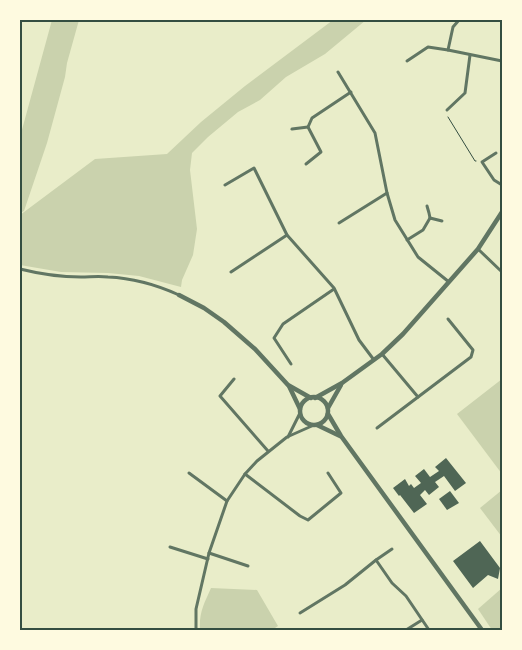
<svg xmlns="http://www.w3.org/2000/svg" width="522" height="650" font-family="Manrope,sans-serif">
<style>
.green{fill:#cad2ad}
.building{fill:#4f6655}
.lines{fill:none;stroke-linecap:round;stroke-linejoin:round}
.path{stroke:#344e41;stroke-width:1}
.minor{stroke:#617663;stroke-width:3}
.tertiary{stroke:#617663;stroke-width:4.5}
.neatline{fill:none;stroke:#344e41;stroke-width:2}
</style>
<rect width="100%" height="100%" fill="#e9edc9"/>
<g class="green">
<polygon points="52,20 79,20 67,63 65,77 47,143 24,211 20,213 20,137"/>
<polygon points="333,20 366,20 325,54 286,77 260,100 238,112 208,137 192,153 190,170 197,229 193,255 182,280 181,287 139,276 108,273 61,272 20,265 20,215 95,159 167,154 201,122 245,86"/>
<polygon points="502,379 502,474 457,414"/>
<polygon points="502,490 502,537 480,508"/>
<path d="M211,588L257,590L278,626L272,630H200C199,612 204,604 211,588Z"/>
<polygon points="502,588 502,630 492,630 478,609"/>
</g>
<g class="building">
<polygon points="446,458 466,483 455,491 444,476 435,482 439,487 429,495 425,490 420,495 427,504 414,513 400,495 399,496 393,488 405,479 409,486 411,484 414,488 421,483 415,476 424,469 430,477 439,471 435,467"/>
<polygon points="450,491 459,503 447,510 439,499"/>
<polygon points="480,541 500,568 498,579 488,575 473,588 453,561"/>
</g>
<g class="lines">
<polyline class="path" points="448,117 475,161 476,161"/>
<g class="minor">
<polyline points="448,50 453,27 459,20"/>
<polyline points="407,61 428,47 448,50 502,61"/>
<polyline points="338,72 375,133 387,193 395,220 418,257 449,282"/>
<polyline points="447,110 465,93 470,55"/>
<polyline points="292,129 308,127"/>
<polyline points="496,153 482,162 494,180 502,185"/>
<polyline points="306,164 321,152 308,127 312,118 351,92"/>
<polyline points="225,185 254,168 287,235 334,288 359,340 374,360"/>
<polyline points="427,206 429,213 430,218"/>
<polyline points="339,223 387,193"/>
<polyline points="407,240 423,230 430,218 442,221"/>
<polyline points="478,249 502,272"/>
<path d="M20,269C40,274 60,277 81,277C90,277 99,276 108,277C133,278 157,285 179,295"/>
<polyline points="231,272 287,235"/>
<polyline points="382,354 418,397"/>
<polyline points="291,364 274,338 283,324 334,289"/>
<polyline points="234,379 220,396 268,451"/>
<polyline points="377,428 471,357 473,350 448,319"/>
<polyline points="288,437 300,413"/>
<polyline points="189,473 227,501"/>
<polyline points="245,474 300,516 308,520 341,493 328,473"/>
<polyline points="170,547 208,559"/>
<polyline points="209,553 248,566"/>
<polyline points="376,560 392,549"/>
<polyline points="300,613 345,585 376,560 392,583 406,596 429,630"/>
<polyline points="196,630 196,609 209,553 227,501 245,474 257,461 287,437 314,425"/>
<polyline points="406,630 422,620"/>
</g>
<g class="tertiary">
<polyline points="179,295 204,308 224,322 255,349 288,385 311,398"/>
<polyline points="289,386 300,409"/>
<circle cx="314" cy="411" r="14"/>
<polyline points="315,398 342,383 382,354 403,334 478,249 502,212"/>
<polyline points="328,408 341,385"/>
<polyline points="328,414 341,436 482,630"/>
<polyline points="317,425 340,436"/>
</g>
</g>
<rect width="522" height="650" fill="none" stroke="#fefae0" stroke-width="42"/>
<rect x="21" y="21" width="480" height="608" class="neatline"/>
</svg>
